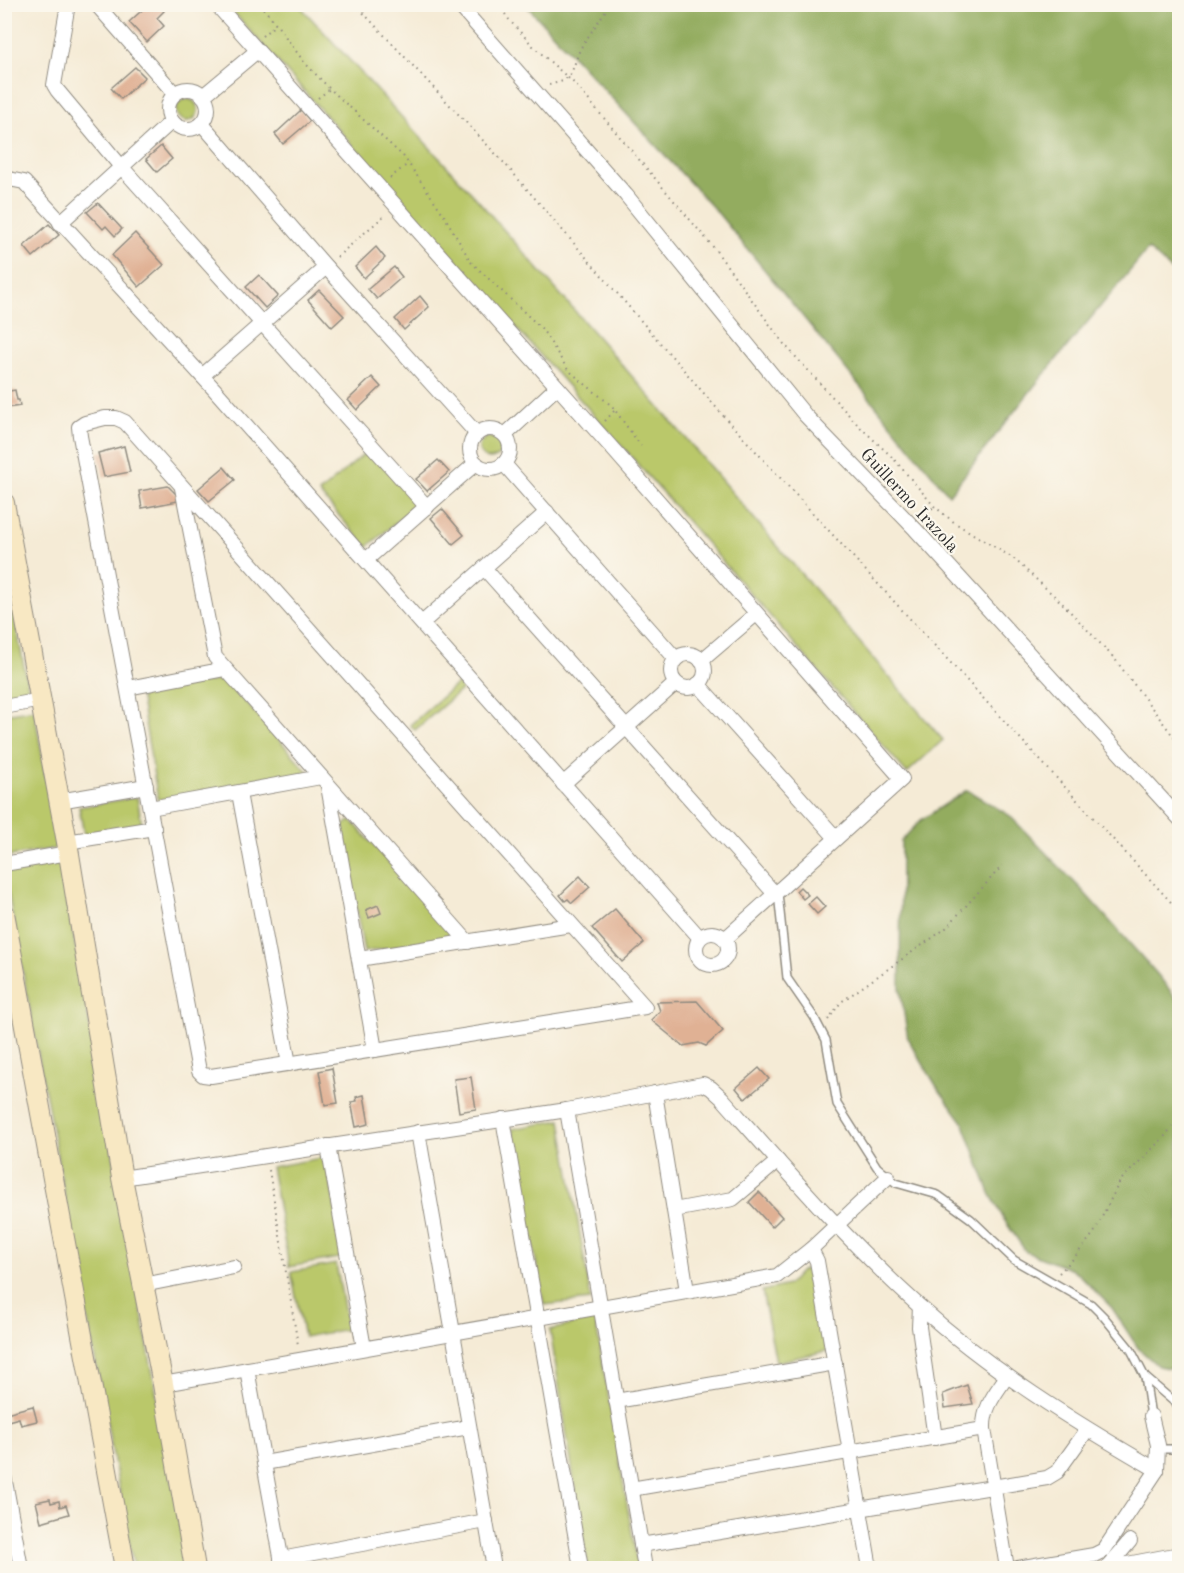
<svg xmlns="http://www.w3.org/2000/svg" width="1184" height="1573" font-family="'Old Standard TT',serif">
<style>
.green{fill:#bac86b;stroke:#727a4b;stroke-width:1.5}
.forest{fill:#93ac5f;stroke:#5f6c45;stroke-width:1.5}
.building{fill:#e0b194}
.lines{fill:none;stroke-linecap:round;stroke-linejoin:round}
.lane-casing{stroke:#908b80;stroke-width:10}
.street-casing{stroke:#908b80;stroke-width:16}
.secondary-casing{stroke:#908b80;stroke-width:22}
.path{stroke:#908b80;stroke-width:2;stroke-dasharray:1.5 4.5;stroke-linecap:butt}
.lane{stroke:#fff;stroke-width:7}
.street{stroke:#fff;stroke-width:14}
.secondary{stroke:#f8e8c3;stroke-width:20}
.labels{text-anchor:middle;stroke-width:4.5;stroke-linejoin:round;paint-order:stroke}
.street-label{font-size:18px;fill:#2b2b2b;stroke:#fbf7ec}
</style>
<rect width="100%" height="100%" fill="#fbf7ec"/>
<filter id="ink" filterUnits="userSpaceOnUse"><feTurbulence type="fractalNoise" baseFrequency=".0167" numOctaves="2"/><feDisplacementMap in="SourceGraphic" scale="12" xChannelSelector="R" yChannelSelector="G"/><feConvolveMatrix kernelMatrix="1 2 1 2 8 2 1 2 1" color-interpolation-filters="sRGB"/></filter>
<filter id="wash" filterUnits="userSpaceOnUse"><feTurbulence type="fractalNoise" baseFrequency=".008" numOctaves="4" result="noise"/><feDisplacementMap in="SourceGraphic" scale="24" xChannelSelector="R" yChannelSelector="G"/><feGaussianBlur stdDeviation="1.35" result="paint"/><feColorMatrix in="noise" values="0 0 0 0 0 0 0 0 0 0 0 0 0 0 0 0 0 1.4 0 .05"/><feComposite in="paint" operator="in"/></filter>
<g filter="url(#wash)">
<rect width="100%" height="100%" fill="#f5ebd6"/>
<g class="green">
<polygon points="227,5 299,5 476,198 665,414 943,740 907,773 628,453"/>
<circle cx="187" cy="110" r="11"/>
<circle cx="490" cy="448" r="11"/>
<polygon points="370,449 418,504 367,547 319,493"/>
<polygon points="4,564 29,692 23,698 4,700"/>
<polygon points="225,679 309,773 158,800 140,693"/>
<polygon points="458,683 462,689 415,730 410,725"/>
<polygon points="34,709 58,848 5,857 5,714"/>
<polygon points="137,797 142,825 84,835 79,807"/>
<polygon points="351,820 457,938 364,952 342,827"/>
<polygon points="60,862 188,1568 134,1568 5,876 4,872"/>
<polygon points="561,1120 591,1300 544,1305 512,1129"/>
<polygon points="326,1157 344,1257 289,1267 271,1167"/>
<polygon points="336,1264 348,1329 304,1337 291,1272"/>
<polygon points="809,1267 815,1270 827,1351 776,1362 762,1291 788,1285 801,1271"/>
<polygon points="595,1319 638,1568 588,1568 550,1330"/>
</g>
<g class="forest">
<polygon points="526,5 1179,5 1179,277 1148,249 1032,389 949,495 717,212"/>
<polygon points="967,790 1009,815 1082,890 1158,975 1179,1002 1179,1370 1158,1366 1138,1348 1112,1308 1075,1271 1026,1252 1005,1221 990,1193 963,1122 937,1087 908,1039 900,988 901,841 921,820"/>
</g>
<g id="blocks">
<g class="building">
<polygon points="149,4 158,4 164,11 157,18 164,26 147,42 129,22"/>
<polygon points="135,67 145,77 121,99 111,88"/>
<polygon points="301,110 310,121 283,144 275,134"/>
<polygon points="161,146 172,159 157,172 146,159"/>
<polygon points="98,203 122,229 115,236 106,226 103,229 87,212"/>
<polygon points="49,224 59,235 33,257 24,246"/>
<polygon points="135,233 164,265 139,287 112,255"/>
<polygon points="376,247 385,258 364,278 355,267"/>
<polygon points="394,267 402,277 377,299 368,289"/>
<polygon points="259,275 278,296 265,308 246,287"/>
<polygon points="319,290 344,316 332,327 308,300"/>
<polygon points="420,296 429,307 404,330 395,319"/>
<polygon points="372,377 381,387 357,410 348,400"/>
<polygon points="15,390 17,400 19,400 20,406 7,408 4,402 4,392"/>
<polygon points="124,446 130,472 104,477 98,453"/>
<polygon points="438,460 449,472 427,491 416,479"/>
<polygon points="224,467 235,480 209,501 198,489"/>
<polygon points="168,486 177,495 178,501 142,508 139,491"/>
<polygon points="442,509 464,535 453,544 431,518"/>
<polygon points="580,876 590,887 572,903 568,899 565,901 560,895"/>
<polygon points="800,887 808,895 803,899 796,891"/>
<polygon points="816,897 825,907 817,914 808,904"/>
<polygon points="378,905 381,913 369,918 366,910"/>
<polygon points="615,909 644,943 622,962 592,928"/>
<polygon points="697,1001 723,1031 706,1046 699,1043 683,1046 651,1020 660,1011 657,1002"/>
<polygon points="332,1068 338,1103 325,1105 319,1071"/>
<polygon points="759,1068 769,1079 745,1099 736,1088"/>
<polygon points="471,1077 476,1109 459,1112 454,1079"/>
<polygon points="364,1095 369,1124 356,1127 351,1102 357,1101 356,1097"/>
<polygon points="759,1192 782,1217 772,1227 749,1202"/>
<polygon points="967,1385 973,1404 945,1408 943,1394"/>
<polygon points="33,1406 37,1421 21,1425 19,1418 8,1421 6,1413"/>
<polygon points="50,1499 51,1503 59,1501 60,1507 66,1505 69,1514 41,1522 36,1502"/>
</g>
</g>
</g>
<g filter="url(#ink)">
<use href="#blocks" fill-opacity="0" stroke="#908b80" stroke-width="1.5"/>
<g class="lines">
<defs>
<g id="lane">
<polyline points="778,893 787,978 814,1017 826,1040 837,1104 877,1167 896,1183 938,1195 971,1219 1014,1260 1091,1304 1104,1317 1131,1350 1145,1377 1151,1416"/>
<polyline points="1145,1377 1180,1407"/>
<polyline points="1157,1449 1180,1449"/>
</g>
<g id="street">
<polyline points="68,4 54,85 57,90 118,163 427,507"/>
<polyline points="96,4 175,94"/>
<polyline points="216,4 611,447 902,779 725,939"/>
<polyline points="458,4 626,195 805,415 915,529 1180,819"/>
<circle cx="188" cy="109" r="20"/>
<polyline points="203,96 257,51"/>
<polyline points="202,124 326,267 477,434"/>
<polyline points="4,178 24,182 214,389 700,938"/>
<polyline points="60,223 172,121"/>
<polyline points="202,376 326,267"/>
<polygon points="105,418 116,418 125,422 645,1007 211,1076 203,1075 199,1071 80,436 79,427 85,423"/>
<circle cx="490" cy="449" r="20"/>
<polyline points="505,435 557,387"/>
<polyline points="504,464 676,659"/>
<polyline points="182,488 215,657 468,942"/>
<polyline points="366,560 476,463"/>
<polyline points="484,568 775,894"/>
<polyline points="422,623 547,512"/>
<circle cx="688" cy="671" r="17"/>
<polyline points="701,661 756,614"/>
<polyline points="698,684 836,838"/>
<polyline points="128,688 225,669"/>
<polyline points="4,707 41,700"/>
<polyline points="563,784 676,683"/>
<polyline points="328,786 375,1050"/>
<polyline points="239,793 289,1064"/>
<polyline points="59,801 146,786"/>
<polyline points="150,808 321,777"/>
<polyline points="67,842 154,828"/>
<polyline points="4,864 68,853"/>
<circle cx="712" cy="949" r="16"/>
<polyline points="359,959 571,925"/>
<polyline points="655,1093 687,1291"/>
<polyline points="567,1110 645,1568"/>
<polyline points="503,1119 581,1568"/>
<polyline points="418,1132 494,1568"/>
<polyline points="328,1146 364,1348"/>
<path d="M122,1178L567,1110L703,1084L711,1088L722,1098C785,1169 847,1241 918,1305C990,1370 1074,1422 1157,1470"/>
<polyline points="674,1210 733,1199 778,1161"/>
<polyline points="811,1249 817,1261 870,1568"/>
<polyline points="143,1285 234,1267"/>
<polyline points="920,1307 919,1327 935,1438"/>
<polyline points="247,1369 283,1568"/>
<polyline points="163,1384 777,1276 811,1249 888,1177"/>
<polyline points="616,1401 835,1363"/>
<polyline points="984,1429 1007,1568"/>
<polyline points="264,1463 469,1427"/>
<polyline points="4,1476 21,1568"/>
<path d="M631,1489L984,1429C983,1407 996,1393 1007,1376"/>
<polyline points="641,1545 1047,1478 1057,1472 1087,1430"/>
<polyline points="281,1559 486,1521"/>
<polyline points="1018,1568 1094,1555 1104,1550 1157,1470 1158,1445 1151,1416"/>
<polyline points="1106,1568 1180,1554"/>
<polyline points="1107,1568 1130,1541"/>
</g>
<g id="secondary">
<polyline points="4,503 67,842 122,1178 163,1384 195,1568"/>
<polyline points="4,913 125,1568"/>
</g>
</defs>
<use href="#lane" class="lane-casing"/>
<use href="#street" class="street-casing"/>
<use href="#secondary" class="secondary-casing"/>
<g class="path">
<polyline points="259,4 271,17 304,62 330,89 404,157 442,212 471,262 542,329 568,370 612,406 641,446"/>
<polyline points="355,4 506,165 727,420 1180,912"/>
<polyline points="498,4 510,21 535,48 575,84 714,248 784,344 858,425 893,458 934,506 955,523 1013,558 1062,603 1114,658 1180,745"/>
<polyline points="262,36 276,24"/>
<polyline points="549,85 563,81 571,74 580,49 610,4"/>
<polyline points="318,98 330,89"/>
<polyline points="390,178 409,163"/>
<polyline points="337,257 385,215"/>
<polyline points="605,421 615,410"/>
<polyline points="924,518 934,506"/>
<polyline points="828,1020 841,1002 945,929 1002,866"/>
<polyline points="269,1170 298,1345"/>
<polyline points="1059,1273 1073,1259 1094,1233 1120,1181 1166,1135 1180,1115"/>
</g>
<use href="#lane" class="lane"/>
<use href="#street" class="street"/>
<use href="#secondary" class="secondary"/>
</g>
</g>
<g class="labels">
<g class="street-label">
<text transform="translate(910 500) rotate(47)" y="6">Guillermo Irazola</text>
</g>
</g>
<rect width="1184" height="1573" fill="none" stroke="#fbf7ec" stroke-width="24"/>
</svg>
